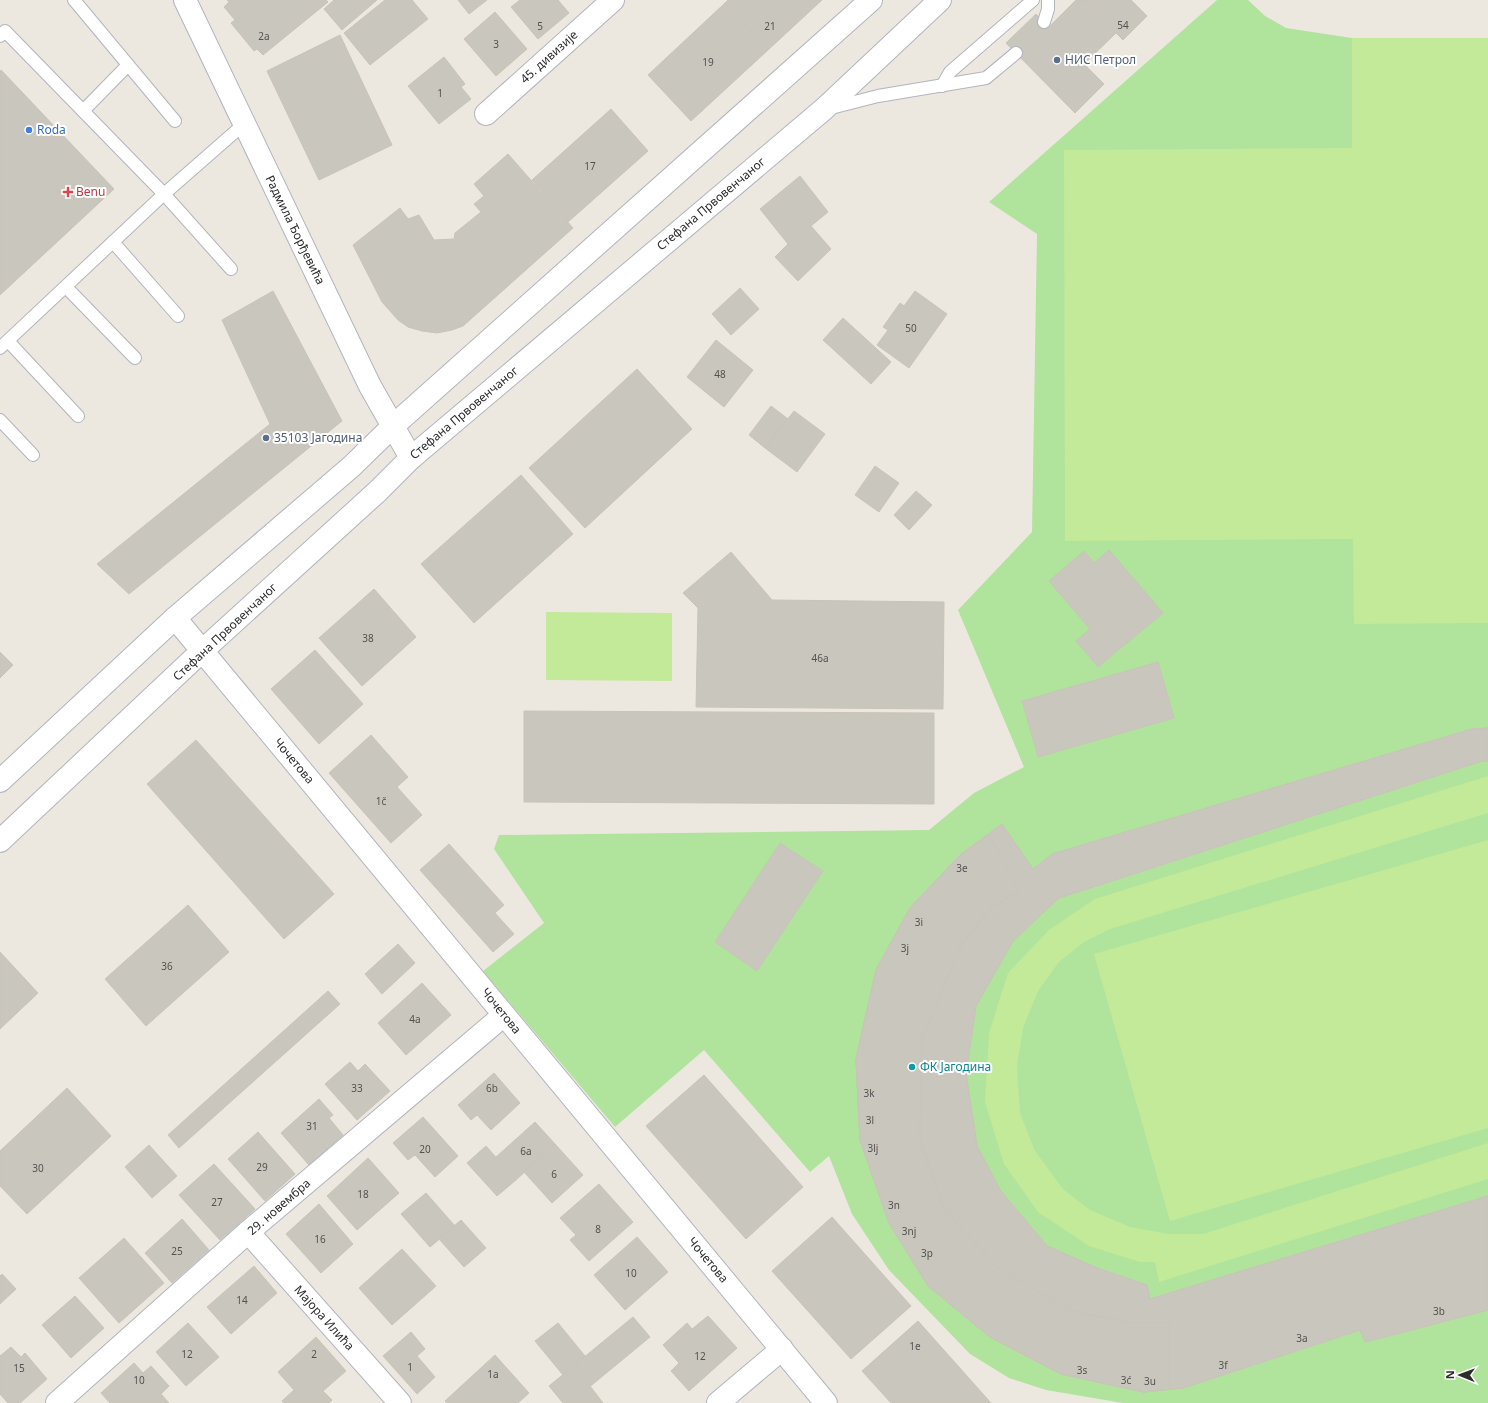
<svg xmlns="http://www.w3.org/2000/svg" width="1488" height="1403" font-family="'Noto Sans',sans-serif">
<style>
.green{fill:#b0e39c}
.pitch{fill:#c2ea99}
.building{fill:#c9c6bd;stroke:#c9c4b8}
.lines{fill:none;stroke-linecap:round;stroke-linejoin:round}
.service-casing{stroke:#b2b4bf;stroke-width:14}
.minor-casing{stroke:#b2b4bf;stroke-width:24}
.tertiary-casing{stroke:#b2b4bf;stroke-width:24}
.service{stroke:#fff;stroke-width:12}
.minor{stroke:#fff;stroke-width:22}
.tertiary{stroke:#fff;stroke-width:22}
.service-dot{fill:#5c6f8a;stroke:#fff;stroke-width:1.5}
.shop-dot{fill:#3f7fe0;stroke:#fff;stroke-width:1.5}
.health-dot{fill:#e0444e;stroke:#fff;stroke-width:1.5}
.culture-dot{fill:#0f9aa8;stroke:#fff;stroke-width:1.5}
.labels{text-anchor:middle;stroke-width:4;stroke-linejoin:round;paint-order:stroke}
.number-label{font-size:10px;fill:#535250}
.street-label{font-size:12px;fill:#2c2c2c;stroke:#fff}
.service-label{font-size:12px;fill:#4e5e75;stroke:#fff;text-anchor:start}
.shop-label{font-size:12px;fill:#366cbe;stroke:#fff;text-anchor:start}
.health-label{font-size:12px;fill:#be3a42;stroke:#fff;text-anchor:start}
.culture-label{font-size:12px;fill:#0d838f;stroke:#fff;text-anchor:start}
</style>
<rect width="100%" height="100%" fill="#ede8df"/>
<polygon class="green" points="1217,0 1248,0 1265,16 1286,28 1352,38 1488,38 1488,1403 1123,1403 1046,1390 1009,1378 970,1354 889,1270 852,1214 829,1156 810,1172 704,1050 615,1127 483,971 544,923 494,849 499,835 929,830 974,793 1024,767 958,610 1032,532 1037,234 989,202"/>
<g class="pitch">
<polygon points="1352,38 1488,38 1488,623 1354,624 1353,539 1065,541 1064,150 1352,148"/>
<polygon points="546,612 672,613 672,681 546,680"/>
<polygon points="1488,776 1488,813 1110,929 1084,942 1059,962 1038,991 1023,1028 1017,1066 1020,1113 1035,1151 1063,1189 1090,1210 1130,1227 1168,1234 1203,1234 1488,1143 1488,1179 1159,1282 1155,1262 1140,1262 1089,1246 1038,1212 1004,1164 985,1102 989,1033 1008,973 1049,930 1095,899"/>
<polygon points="1488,840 1488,1128 1170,1221 1094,954"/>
</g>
<g class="building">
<polygon points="227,0 326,0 328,2 263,55 257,49 254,51 231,23 235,20 224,7 229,2"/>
<polygon points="334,0 377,0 342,30 324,9"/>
<polygon points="385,0 412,0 428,19 370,65 344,33"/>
<polygon points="458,0 487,0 469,14"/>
<polygon points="520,0 558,0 569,13 538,39 511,7"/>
<polygon points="728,0 822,0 768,50 725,3"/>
<polygon points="1076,0 1084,0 1116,33 1084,64 1104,84 1075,113 1006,43 1036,14 1049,27"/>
<polygon points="1084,0 1131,0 1147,16 1123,40"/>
<polygon points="725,3 768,50 691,121 648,75"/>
<polygon points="495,12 527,49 496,76 464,39"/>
<polygon points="340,35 392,145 319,180 267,71"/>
<polygon points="444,57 465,84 461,87 471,99 439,124 408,86"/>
<polygon points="1,70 114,189 0,295 0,71"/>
<polygon points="611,109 648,151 568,222 532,180"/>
<polygon points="508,154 573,228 463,326 452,330 437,333 422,331 408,327 398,320 382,302 353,245 400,208 408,219 419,215 434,240 454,239 455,233 481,212 474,204 484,196 474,184"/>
<polygon points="800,176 828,212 811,226 831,249 798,281 775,257 788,244 760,209"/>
<polygon points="740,288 759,309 731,335 712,314"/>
<polygon points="273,291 342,421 129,594 97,564 270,424 222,320"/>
<polygon points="915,291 947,314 909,368 877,345 888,330 883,327 900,303 904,306"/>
<polygon points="843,318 891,362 871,384 823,340"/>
<polygon points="716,340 753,370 724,407 687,377"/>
<polygon points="637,369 692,429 585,528 529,468"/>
<polygon points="771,406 788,419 765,448 749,435"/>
<polygon points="794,411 825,434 797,472 765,448"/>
<polygon points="875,466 899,483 879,512 855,495"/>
<polygon points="521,475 573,534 474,623 421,564"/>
<polygon points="916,491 932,505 909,530 894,515"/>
<polygon points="1109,550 1163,613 1098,667 1076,641 1090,629 1049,581 1084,551 1094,563"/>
<polygon points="731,552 772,600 944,602 943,709 696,707 698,608 683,593"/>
<polygon points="374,589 416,637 362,686 319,638"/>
<polygon points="315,650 363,704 319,744 271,689"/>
<polygon points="0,652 13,665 0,678"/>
<polygon points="1158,662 1174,718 1038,757 1022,701"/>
<polygon points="524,711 934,713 934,804 524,802"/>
<polygon points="1488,728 1488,761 1482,761 1059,898 1013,941 976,1006 966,1074 977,1146 1000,1190 1047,1246 1097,1268 1147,1285 1150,1299 1488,1196 1488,1310 1365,1342 1360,1330 1183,1388 1144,1392 1061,1374 990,1337 928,1286 889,1223 860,1140 856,1059 876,970 910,908 960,855 1002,824 1033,869 1052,854 1472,729"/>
<polygon points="1488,728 1488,761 1482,761 1059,898 1013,941 976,1006 966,1074 977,1146 1000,1190 1047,1246 1097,1268 1147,1285 1150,1299 1488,1196 1488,1310 1365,1342 1360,1330 1183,1388 1144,1392 1061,1374 990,1337 928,1286 889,1223 860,1140 856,1059 876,970 910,908 960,855 1002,824 1033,869 1052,854 1472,729"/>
<polygon points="371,735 408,777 397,787 422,815 391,843 329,773"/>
<polygon points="196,740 334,894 284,939 147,784"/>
<polygon points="989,834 1019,891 990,909 962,944 922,1038 920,1140 944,1209 997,1267 1072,1311 1131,1323 1169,1323 1169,1389 1144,1392 1061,1374 990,1337 928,1286 889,1223 860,1140 856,1059 876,970 910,908 960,855"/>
<polygon points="780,843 823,871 757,971 715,942"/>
<polygon points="449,844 504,905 495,913 514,934 493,952 420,870"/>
<polygon points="188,905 229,952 146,1026 105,979"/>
<polygon points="398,944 415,963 382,994 365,974"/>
<polygon points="0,952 38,993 0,1029"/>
<polygon points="422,983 451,1015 406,1055 378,1023"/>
<polygon points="328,991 340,1004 179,1148 168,1135"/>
<polygon points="350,1062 358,1071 365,1064 390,1091 357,1120 325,1084"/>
<polygon points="494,1073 520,1103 491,1130 477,1115 471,1120 458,1105"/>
<polygon points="704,1075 803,1187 746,1239 646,1126"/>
<polygon points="67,1088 111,1136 27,1214 0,1186 0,1151"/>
<polygon points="319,1099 333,1115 329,1118 343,1135 309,1165 281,1133"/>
<polygon points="423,1117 458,1156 435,1177 415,1155 408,1160 393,1143"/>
<polygon points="535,1122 555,1144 516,1180 496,1157"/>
<polygon points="258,1132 295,1174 265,1201 228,1159"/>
<polygon points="555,1144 583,1175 552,1203 524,1172"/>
<polygon points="149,1145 177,1176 152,1198 125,1167"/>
<polygon points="486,1146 516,1180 497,1196 467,1163"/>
<polygon points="368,1158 399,1193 357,1230 327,1196"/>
<polygon points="214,1164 255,1209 220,1240 179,1195"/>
<polygon points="599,1184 633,1222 589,1261 570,1240 576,1235 560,1218"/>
<polygon points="426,1193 455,1226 430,1247 401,1214"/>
<polygon points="319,1204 353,1244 321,1273 286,1234"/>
<polygon points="832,1217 911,1306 851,1359 772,1271"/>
<polygon points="182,1219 209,1250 172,1283 145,1253"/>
<polygon points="461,1220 486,1248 464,1267 439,1239"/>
<polygon points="637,1237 668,1272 625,1310 594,1275"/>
<polygon points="124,1238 164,1283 119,1323 79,1278"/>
<polygon points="402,1249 436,1286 392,1325 359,1288"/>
<polygon points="254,1266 277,1293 231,1334 207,1307"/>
<polygon points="2,1274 16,1289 0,1304 0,1276"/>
<polygon points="75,1296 104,1328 71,1358 42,1325"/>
<polygon points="708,1316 737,1348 689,1391 671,1371 679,1363 663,1345 687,1323 692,1329"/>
<polygon points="633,1317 650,1337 570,1403 563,1403 549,1386"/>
<polygon points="918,1321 991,1403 891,1403 862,1371"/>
<polygon points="188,1323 219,1357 186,1386 156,1352"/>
<polygon points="558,1323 585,1356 563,1375 535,1341"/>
<polygon points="411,1332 425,1349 417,1356 435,1377 417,1394 383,1356"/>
<polygon points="316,1337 346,1371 323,1391 332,1400 329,1403 284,1403 282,1401 294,1390 278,1372"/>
<polygon points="11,1347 21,1357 25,1353 47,1379 20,1403 8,1403 0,1394 0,1356"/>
<polygon points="495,1355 529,1393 518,1403 447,1403 445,1401"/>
<polygon points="134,1363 143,1373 151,1366 169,1386 161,1394 169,1403 110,1403 101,1393"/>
<polygon points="590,1386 603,1403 570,1403"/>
</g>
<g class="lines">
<defs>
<g id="service">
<polyline points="74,0 175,121"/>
<polyline points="1044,22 1048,9 1048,0"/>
<polyline points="0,36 5,31 164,194 231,269"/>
<polyline points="942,86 950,72 1033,0"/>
<polyline points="831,108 878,96 986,78 1016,53"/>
<polyline points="83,111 128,65"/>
<polyline points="113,242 178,316"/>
<polyline points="66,287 135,358"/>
<polyline points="8,341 78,416"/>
<polyline points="0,348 164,194 244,124"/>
<polyline points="0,420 33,455"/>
</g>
<g id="minor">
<polyline points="185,0 370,386 411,458"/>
<polyline points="486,114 613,0"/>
<polyline points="248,1232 400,1403"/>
<polyline points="57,1403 248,1232 504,1015"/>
<polyline points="718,1403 782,1349"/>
</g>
<g id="tertiary">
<polyline points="175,618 826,1403"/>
<polyline points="0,781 175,618 352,466 393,426 871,0"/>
<polyline points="0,841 202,651 378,491 411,458 824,109 940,0"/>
</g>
</defs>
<use href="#service" class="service-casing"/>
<use href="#minor" class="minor-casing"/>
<use href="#tertiary" class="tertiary-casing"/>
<use href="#service" class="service"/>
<use href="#minor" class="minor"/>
<use href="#tertiary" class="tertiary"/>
</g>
<g class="service-dot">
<circle cx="1057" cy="60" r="4"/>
<circle cx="266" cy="438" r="4"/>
</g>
<circle class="shop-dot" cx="29" cy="130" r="4"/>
<path class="health-dot" d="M66 186h4v4h4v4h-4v4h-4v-4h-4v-4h4z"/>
<circle class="culture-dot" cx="912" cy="1067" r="4"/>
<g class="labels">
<g class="number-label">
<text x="1123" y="29">54</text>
<text x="540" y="30">5</text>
<text x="770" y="30">21</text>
<text x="264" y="40">2a</text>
<text x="496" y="48">3</text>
<text x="708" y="66">19</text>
<text x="440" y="97">1</text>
<text x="590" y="170">17</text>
<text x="911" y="332">50</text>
<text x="720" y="378">48</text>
<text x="368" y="642">38</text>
<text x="820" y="662">46a</text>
<text x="381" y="805">1č</text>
<text x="962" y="872">3e</text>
<text x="919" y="926">3i</text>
<text x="905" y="952">3j</text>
<text x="167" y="970">36</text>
<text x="415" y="1023">4a</text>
<text x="357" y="1092">33</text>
<text x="492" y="1092">6b</text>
<text x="869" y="1097">3k</text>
<text x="870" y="1124">3l</text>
<text x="312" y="1130">31</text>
<text x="873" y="1152">3lj</text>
<text x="425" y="1153">20</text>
<text x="526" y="1155">6a</text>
<text x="262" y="1171">29</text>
<text x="38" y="1172">30</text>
<text x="554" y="1178">6</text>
<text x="363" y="1198">18</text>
<text x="217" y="1206">27</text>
<text x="894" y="1209">3n</text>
<text x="598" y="1233">8</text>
<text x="909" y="1235">3nj</text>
<text x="320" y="1243">16</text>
<text x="177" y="1255">25</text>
<text x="927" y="1257">3p</text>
<text x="631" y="1277">10</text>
<text x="242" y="1304">14</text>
<text x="1439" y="1315">3b</text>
<text x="1302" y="1342">3a</text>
<text x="915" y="1350">1e</text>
<text x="187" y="1358">12</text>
<text x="314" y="1358">2</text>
<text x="700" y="1360">12</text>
<text x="1223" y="1369">3f</text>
<text x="410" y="1371">1</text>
<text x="19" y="1372">15</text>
<text x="1082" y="1374">3s</text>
<text x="493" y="1378">1a</text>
<text x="139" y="1384">10</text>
<text x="1126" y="1384">3ć</text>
<text x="1150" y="1385">3u</text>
</g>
<g class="street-label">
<text transform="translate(549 57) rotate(-42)" y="4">45. дивизије</text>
<text transform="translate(711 204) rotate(-40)" y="4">Стефана Првовенчаног</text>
<text transform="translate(295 230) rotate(64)" y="4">Радмила Ђорђевића</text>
<text transform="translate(464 413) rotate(-40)" y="4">Стефана Првовенчаног</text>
<text transform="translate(225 632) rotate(-43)" y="4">Стефана Првовенчаног</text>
<text transform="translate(294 761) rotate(50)" y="4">Чочетова</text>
<text transform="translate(501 1011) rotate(51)" y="4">Чочетова</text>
<text transform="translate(279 1207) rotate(-41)" y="4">29. новембра</text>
<text transform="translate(708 1260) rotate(50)" y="4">Чочетова</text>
<text transform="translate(324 1318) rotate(48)" y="4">Мајора Илића</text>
</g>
<g class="service-label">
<text x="1065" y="64">НИС Петрол</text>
<text x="274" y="442">35103 Јагодина</text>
</g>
<g class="shop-label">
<text x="37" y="134">Roda</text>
</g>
<g class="health-label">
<text x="76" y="196">Benu</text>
</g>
<g class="culture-label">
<text x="920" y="1071">ФК Јагодина</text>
</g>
</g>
<g transform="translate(1460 1375) rotate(271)" stroke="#ffffff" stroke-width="3" paint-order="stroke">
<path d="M0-3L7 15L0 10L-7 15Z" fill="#2c2c2c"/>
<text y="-6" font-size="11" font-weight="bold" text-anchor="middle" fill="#2c2c2c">N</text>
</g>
</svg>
